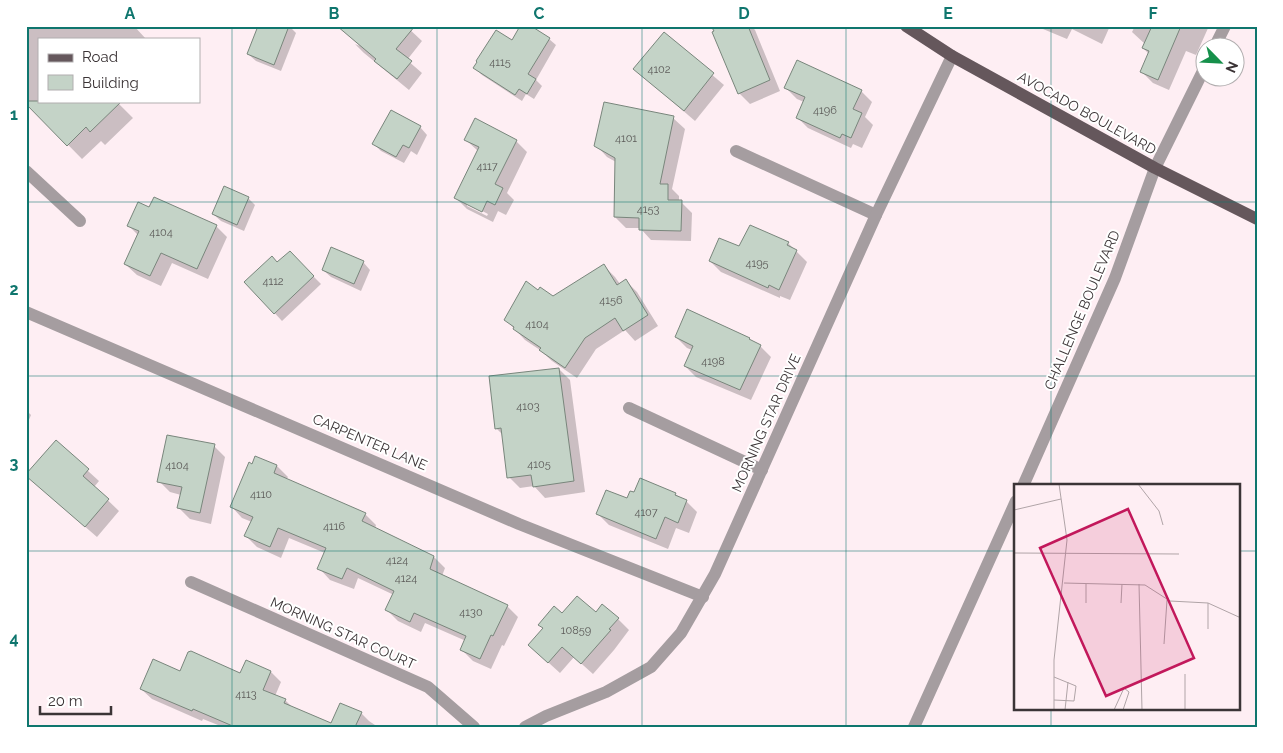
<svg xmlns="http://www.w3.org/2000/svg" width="1283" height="753" font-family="Raleway,sans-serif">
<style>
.shadow{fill:#0003;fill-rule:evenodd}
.building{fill:#c4d3c7;stroke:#79867c}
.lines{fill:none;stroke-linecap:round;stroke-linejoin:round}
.minor{stroke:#a59da0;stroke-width:12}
.major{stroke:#65575c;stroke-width:12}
.grid{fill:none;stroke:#0f766e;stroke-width:1;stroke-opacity:0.55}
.labels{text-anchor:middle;stroke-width:4;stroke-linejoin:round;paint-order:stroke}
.number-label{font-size:11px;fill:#5d5c5a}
.street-label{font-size:14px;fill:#3b3436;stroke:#fff}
.inset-road{fill:none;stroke:#b0a4a7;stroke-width:1}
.view{fill:#c2185b;fill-opacity:0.15;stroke:#c2185b;stroke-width:2.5}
.inset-edge{fill:none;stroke:#3b3436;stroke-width:2.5}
.neatline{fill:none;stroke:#0f766e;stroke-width:2}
.grid-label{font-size:16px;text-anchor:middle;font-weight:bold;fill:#0f766e}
</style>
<rect width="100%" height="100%" fill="#feeef3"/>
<g class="shadow">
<polygon points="26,26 134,26 146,39 39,39 39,101 122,101 119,104 133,118 105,145 101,141 82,159 26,102"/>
<polygon points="259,26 289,26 296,33 281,71 256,61 248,54"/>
<polygon points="406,26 422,41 407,60 422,73 409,90 364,53 355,44 360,46 340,27"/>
<polygon points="713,26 751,26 755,30 780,91 750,104 739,93"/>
<polygon points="1040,26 1110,26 1102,44 1072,29 1067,39 1043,29"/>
<polygon points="1135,26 1209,26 1196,55 1186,51 1169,90 1153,83 1142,72 1149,54 1143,48 1145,44 1132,32"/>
<polygon points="664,34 724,85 695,121 635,69"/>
<polygon points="549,39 556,45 536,80 542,86 534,99 526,94 522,101 482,75 475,68"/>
<polygon points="786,88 861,91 872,102 865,117 873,125 862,148 853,144 851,148 808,128 797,117 804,102 797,99"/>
<polygon points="673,118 685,129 672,189 679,196 679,201 681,202 692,213 691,241 651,240 640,228 626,228 615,217 616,162 607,157 596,145"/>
<polygon points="420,127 427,135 417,155 411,151 404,163 381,151 374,144"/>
<path d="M466,140L516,141L527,152L507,193L514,200L506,215L498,211L493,222L467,209L456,198L478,151ZM467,203L488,214L487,216L467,206Z"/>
<polygon points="248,198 255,205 244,231 221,221 213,214"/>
<polygon points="150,208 216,226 227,237 208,279 172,263 161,286 137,275 125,264 138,235 129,226"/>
<polygon points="788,243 807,262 790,300 780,296 780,298 721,272 710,261 740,247"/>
<polygon points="297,260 321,284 282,321 246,282 278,264"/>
<polygon points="363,262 370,270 361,291 331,277 323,270"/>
<polygon points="604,266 615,277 620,284 626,281 637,292 658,326 635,341 625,330 596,349 577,378 552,361 540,350 525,340 506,320 539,292 553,297"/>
<polygon points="676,337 749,339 760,346 771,357 751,400 696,377 685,366 692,350 687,348"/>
<polygon points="559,369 570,380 585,492 545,498 534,486 520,488 509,477 503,435 496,428"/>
<polygon points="26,410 31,415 26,427"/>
<polygon points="56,442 99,481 94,487 119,511 97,537 38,486"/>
<polygon points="214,446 225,457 211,524 190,519 179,508 181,495 170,492 159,481"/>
<polygon points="277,466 288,477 286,480 365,514 376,525 375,529 434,557 445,568 442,576 507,606 518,617 504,646 502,645 491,669 473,661 462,650 466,641 425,623 421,632 398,621 387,610 394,595 358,578 354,589 330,580 319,568 325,553 289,538 281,558 257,547 246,536 252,522 242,518 231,506"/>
<polygon points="675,494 686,501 697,512 689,533 676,528 668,549 609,525 598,514 628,500"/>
<polygon points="562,615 618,619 629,630 614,650 593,674 574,657 560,673 529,645"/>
<polygon points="181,672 241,674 271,672 281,682 275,696 285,700 293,708 332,725 361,713 369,721 378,727 223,727 203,719 202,721 152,699 141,689"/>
</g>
<g class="building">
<polygon points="258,26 289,26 274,65 247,54"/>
<polygon points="337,26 415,26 396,49 412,61 397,79 374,61 376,59"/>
<polygon points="520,26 531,26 550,38 528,74 536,79 527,94 519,89 515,95 473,68 477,62 476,61 496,30 512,40"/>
<polygon points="711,26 748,26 770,80 738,94 712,32 714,31"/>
<polygon points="1152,26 1181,26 1158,80 1140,72 1149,51 1142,48"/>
<polygon points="664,32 714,73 684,111 633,69"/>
<polygon points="797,60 862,90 853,109 862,113 851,138 842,134 840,138 796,118 805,97 784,88"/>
<polygon points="26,101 122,101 90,132 86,127 67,146 26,104"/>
<polygon points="604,102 674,116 660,184 668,184 668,200 682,200 681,231 639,230 639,218 614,217 615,158 594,146"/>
<polygon points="391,110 421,126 409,148 403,145 396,157 372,144"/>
<polygon points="475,118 517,140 495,184 503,188 495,205 487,201 482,212 454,198 479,147 464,140"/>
<polygon points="224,186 249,197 237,225 212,214"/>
<polygon points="154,197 217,225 197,269 161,253 150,276 124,264 139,231 127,226 138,202 149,207"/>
<polygon points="750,225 789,242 787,245 797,250 779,290 769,285 768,288 709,261 719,238 739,246"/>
<polygon points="331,247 364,261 354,284 322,270"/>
<polygon points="290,251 314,276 274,314 244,282 272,256 277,262"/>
<polygon points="604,264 617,285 626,279 648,315 623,331 615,318 585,338 565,368 539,350 541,348 513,329 514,327 504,320 526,281 538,290 540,287 553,296"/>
<polygon points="687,309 750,338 749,339 761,345 740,390 684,366 693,346 675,337"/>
<polygon points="559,368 574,481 533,487 531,475 507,478 501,428 495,429 489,376"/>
<polygon points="167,435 215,444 200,513 177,508 182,487 157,482"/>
<polygon points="56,440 89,469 83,476 109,499 85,527 26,476 26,474"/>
<polygon points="255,456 277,465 274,473 366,513 362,521 434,556 430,569 508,605 493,636 491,635 480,659 460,650 466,636 414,613 410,622 385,610 394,591 347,568 342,579 317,569 326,548 278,528 270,547 244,536 253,517 230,507 249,462 252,464"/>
<polygon points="640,478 676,493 675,495 687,500 678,523 665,517 656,539 596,514 606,490 627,498 630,491 634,492"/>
<polygon points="577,596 596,612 602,604 619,618 609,629 611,630 581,664 562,647 548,663 528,645 543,628 538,625 554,606 562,613"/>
<polygon points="191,651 240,673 246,660 271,671 263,690 286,699 284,703 331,723 340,703 362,712 355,727 235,727 193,709 192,711 140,689 153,659 180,671 188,652"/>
</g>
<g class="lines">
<g class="minor">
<polyline points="1214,48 1225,26"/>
<polyline points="736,151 876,215"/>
<polyline points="26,171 80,221"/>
<polyline points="26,312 519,524 703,597"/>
<polyline points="629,408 762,470"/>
<polyline points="1023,486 1115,278 1155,168 1206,65"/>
<polyline points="191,582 428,687 474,727"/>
<polyline points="525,727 546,716 606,692 651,667 681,633 715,574 876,215 952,56"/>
<polyline points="914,727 1016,501"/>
</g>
<polyline class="major" points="906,26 952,56 1155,168 1257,219"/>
</g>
<path class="grid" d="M232,26V727M437,26V727M642,26V727M846,26V727M1051,26V486M26,202H1257M26,376H1257M26,551H1016M1239,551H1257M1051,709V727"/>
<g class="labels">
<g class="number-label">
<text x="500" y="66">4115</text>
<text x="659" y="73">4102</text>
<text x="825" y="114">4196</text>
<text x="626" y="142">4101</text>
<text x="487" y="170">4117</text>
<text x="648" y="213">4153</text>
<text x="161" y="236">4104</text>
<text x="757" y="267">4195</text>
<text x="273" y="285">4112</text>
<text x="611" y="304">4156</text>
<text x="537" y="328">4104</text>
<text x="713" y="365">4198</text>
<text x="528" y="410">4103</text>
<text x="539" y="468">4105</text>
<text x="177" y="469">4104</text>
<text x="261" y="498">4110</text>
<text x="646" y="516">4107</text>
<text x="334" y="530">4116</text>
<text x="397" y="564">4124</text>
<text x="406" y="582">4124</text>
<text x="471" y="616">4130</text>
<text x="576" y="634">10859</text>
<text x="246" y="698">4113</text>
</g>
<g class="street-label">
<text transform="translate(1087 113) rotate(29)" y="5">AVOCADO BOULEVARD</text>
<text transform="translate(1082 310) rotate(-67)" y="5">CHALLENGE BOULEVARD</text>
<text transform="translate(766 423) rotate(-66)" y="5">MORNING STAR DRIVE</text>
<text transform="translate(370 442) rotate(23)" y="5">CARPENTER LANE</text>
<text transform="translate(343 633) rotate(24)" y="5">MORNING STAR COURT</text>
</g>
</g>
<g transform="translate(1014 484)">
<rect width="226" height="226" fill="#feeef3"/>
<path class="inset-road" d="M124,0L145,27L149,41M0,26L47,15M0,69L165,70M50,99L131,101L156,117L194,119L227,134M125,100L128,226M72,119V100M107,119L108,100M194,145V119M150,160L153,116M171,190V226M40,216L60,217L62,202L40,193M40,226V176L53,56L45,0M51,226L54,198M100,226L110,204L115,208L109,226"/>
<path class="view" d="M114,25L180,174L92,212L26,64Z"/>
<rect width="226" height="226" class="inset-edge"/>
</g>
<rect width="1283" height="753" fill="none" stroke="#ffffff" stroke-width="55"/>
<rect x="38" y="38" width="162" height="65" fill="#ffffff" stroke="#b1aeaf"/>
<rect x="48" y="54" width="25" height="8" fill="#65575c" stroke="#b1aeaf"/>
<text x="82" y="62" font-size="15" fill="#3b3436">Road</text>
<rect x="48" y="75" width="25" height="15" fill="#c4d3c7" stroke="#b1aeaf"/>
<text x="82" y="88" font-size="15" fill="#3b3436">Building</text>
<g transform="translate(1220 62) rotate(114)"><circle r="24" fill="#ffffff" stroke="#b1aeaf"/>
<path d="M0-4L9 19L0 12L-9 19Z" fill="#16904b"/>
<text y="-8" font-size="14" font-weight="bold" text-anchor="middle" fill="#3b3436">N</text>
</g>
<path d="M40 706v8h71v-8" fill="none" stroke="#3b3436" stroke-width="2.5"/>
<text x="48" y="706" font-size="15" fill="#3b3436" stroke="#ffffff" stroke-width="4" paint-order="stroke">20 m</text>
<rect x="28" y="28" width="1228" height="698" class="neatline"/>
<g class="grid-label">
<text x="130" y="19">A</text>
<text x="334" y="19">B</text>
<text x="539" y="19">C</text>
<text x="744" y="19">D</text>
<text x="948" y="19">E</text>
<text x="1153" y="19">F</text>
<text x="14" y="120">1</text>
<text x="14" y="295">2</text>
<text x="14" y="469">3</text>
<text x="14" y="644">4</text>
</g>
</svg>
